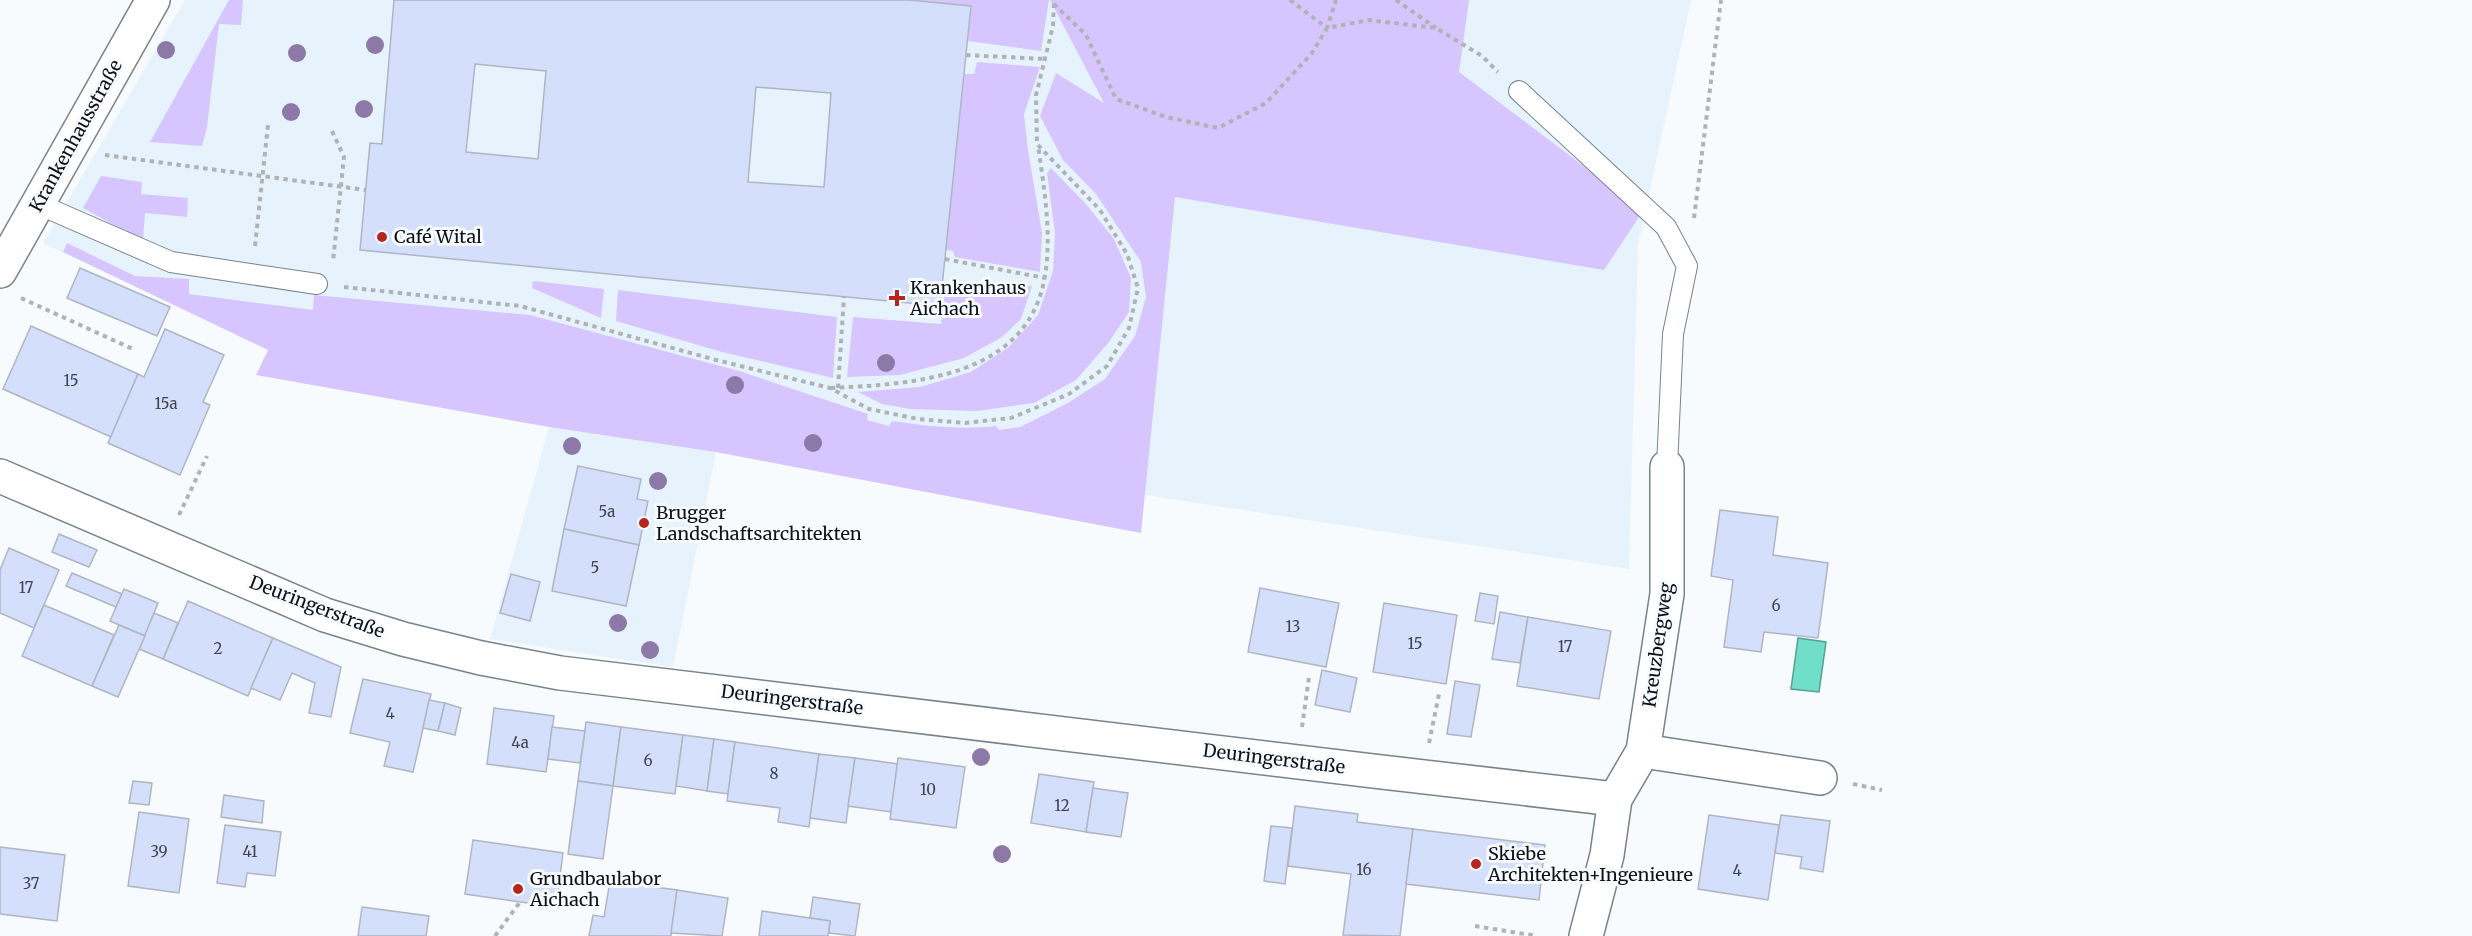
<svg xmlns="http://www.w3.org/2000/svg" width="2472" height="936" font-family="Merriweather,serif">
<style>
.built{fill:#e7f3fc}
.green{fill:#d7c5ff}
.water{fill:#71deca;stroke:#53a094;stroke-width:1.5}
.building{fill:#d4dffc;stroke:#b0b5c2;stroke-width:1.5;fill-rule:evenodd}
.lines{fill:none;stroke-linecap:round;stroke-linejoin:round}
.lane-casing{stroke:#77838b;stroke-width:22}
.street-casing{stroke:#77838b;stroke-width:36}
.path{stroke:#b0b3b6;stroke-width:4;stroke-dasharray:4.5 4.5;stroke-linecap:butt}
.lane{stroke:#fff;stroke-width:20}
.street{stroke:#fff;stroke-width:33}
.tree{fill:#8d79a8}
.poi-dot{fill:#b52621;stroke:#f8fbfd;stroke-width:2}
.labels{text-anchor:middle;stroke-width:6;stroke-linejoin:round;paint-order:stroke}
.number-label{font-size:15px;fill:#3f444f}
.street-label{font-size:18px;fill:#0d1115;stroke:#f8fbfd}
.poi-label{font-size:18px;fill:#0d1115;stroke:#f8fbfd;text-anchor:start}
</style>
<rect width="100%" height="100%" fill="#f8fbfd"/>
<g class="built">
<polygon points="185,0 1691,0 1638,245 1629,569 556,405 269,350 43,243"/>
<polygon points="549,427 716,452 673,667 490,639"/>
</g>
<g class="green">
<polygon points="229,0 243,0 241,25 219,24 207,127 202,146 150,142"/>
<polygon points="909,0 1049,0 1041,51 968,41 971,6"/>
<path d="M1050,0H1469L1459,72L1643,211L1604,270L1175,197L1141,533L716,452L549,427L256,375L268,350L63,252L67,243L135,276L189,279V294L313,310L314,295L530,315L739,371L868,414L867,420L889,426L892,421C927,426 961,430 996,426L999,430L1020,427L1068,403L1105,379L1135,336L1146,297L1141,262L1096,194L1063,160L1040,116L1056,73L1104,103Z"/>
<polygon points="977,62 1040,67 1024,114 1028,150 1042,233 1040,272 955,257 953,251 946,250 964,74 974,74"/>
<polygon points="1051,168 1086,204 1114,239 1131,278 1129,312 1109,342 1076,380 1034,403 977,411 910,409 882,404 858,392 920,387 971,372 1009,347 1038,315 1053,271 1055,233 1047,173"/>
<polygon points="101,176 142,182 141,194 188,198 187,217 145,213 143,241 83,208"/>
<polygon points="533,281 604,289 601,318 532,288"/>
<polygon points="946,281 1032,286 1021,319 1002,337 964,358 900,375 847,377 853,317 941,324"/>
<polygon points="618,290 837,317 833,378 722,352 616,321"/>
</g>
<polygon class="water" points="1798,638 1826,642 1819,692 1791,689"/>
<g class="building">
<path d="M394,0H909L971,6L940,306L360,250L370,143L382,144ZM475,64L546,71L538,159L466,152ZM756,87L831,93L824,187L748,182Z"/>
<polygon points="80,268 170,307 157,336 67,298"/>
<polygon points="31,326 138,374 111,437 3,389"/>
<polygon points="165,329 224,355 203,402 210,405 180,475 108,443 138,374 144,377"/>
<polygon points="578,466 641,479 637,499 648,501 639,545 564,529"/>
<polygon points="1720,510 1778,517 1773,555 1828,563 1818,638 1764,632 1761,652 1724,647 1733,580 1711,576"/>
<polygon points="564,529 639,545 626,606 552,591"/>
<polygon points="59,534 97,550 89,567 52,552"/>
<polygon points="9,548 59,570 34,628 0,613 0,570"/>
<polygon points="72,573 122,594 116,607 66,586"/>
<polygon points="511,574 540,582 530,621 500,613"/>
<polygon points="1260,588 1339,603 1326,667 1248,652"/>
<polygon points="124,589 158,603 145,636 110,621"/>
<polygon points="1480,593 1498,596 1494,624 1475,621"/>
<polygon points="188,601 273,638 248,696 163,659"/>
<polygon points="1384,603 1457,615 1446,684 1373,672"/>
<polygon points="44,605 114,635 92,686 22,656"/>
<polygon points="1500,612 1528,617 1520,663 1492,659"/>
<polygon points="154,613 178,623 163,659 139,649"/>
<polygon points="1528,617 1611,631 1599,699 1517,686"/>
<polygon points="119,625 145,636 118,697 92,686"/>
<polygon points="273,638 341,667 331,717 309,713 315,683 292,673 280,700 251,688"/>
<polygon points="1322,670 1357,678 1350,712 1315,705"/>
<polygon points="363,679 431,694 413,772 384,766 390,742 350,733"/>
<polygon points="1455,681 1480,685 1471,737 1447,734"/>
<polygon points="429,700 445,703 438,731 423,728"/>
<polygon points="445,703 461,708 455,735 438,731"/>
<polygon points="494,708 554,716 546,772 487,764"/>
<polygon points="586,722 621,727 613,786 578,781"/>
<polygon points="552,727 585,731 580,763 548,759"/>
<polygon points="621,727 683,735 675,794 613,786"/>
<polygon points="683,735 714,739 707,791 676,786"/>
<polygon points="714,739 735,742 728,794 707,791"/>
<polygon points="735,742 819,754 809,827 778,822 780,808 727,801"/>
<polygon points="819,754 855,758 846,823 810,818"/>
<polygon points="855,758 898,764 891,812 848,806"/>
<polygon points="898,758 965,767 956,828 890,819"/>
<polygon points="1039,774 1094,782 1086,832 1031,823"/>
<polygon points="133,781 152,783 149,805 129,803"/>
<polygon points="578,781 613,786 603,859 568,854"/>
<polygon points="1093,788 1128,793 1121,837 1086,832"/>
<polygon points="224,795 264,801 262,823 221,817"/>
<polygon points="1295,806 1358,814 1357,822 1413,829 1400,936 1343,935 1351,874 1288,866"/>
<polygon points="139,812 189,819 179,893 128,886"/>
<polygon points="1709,815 1779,825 1768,900 1698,889"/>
<polygon points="1781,815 1830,821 1823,872 1800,868 1802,857 1775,853"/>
<polygon points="225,825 281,832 275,876 247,873 245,887 217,883"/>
<polygon points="1271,826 1292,828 1285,884 1264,881"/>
<polygon points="1413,829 1545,845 1539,900 1406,884"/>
<polygon points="473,840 563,853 556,907 465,894"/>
<polygon points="0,847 65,855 57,921 0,914"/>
<polygon points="610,881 677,890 671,936 589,936 593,915 604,917"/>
<polygon points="677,890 728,898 722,936 671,933"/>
<polygon points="813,897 860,904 855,936 829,933 830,921 810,918"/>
<polygon points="362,907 429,916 426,936 358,936"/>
<polygon points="762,911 830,921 828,936 759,936"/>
</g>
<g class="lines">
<defs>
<g id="lane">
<polyline points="1519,91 1666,227 1687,266 1673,334 1667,467"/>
<polyline points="38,204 171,262 317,284"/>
</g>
<g id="street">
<polyline points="0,271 153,0"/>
<path d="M0,476L325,615L403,639L481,658L560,673C912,713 1263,760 1615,799"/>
<polyline points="1643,751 1820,778"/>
<polyline points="1586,936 1607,855 1615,799 1643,751 1667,594 1667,467"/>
</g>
</defs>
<use href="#lane" class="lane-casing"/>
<use href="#street" class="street-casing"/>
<g class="path">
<polyline points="1290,0 1327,28 1336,0"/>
<polyline points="1396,0 1436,28"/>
<polyline points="1054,4 1086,35 1116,99 1166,117 1218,128 1266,103 1312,53 1327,28 1369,20 1436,28 1482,56 1498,72"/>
<polyline points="966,55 1045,59"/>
<polyline points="332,131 344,157 333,261"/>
<polyline points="105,155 366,190"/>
<polyline points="1694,218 1721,0"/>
<polyline points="255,246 268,125"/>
<polyline points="945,259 1045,278"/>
<polyline points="344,287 520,306 716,360 830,388 869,409 918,419 965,423 1011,418 1069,394 1107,366 1129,328 1138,288 1127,254 1100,210 1037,144 1036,95 1053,26 1054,0"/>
<polyline points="21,298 135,350"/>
<path d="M831,388C914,384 1028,378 1045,276C1052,233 1044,188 1038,145"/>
<polyline points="838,388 844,297"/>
<polyline points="179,515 207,456"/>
<polyline points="1302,727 1309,677"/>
<polyline points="1429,743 1439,694"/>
<polyline points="1853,784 1882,790"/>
<polyline points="1475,926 1537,936"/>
<polyline points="495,936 520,902"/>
</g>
<use href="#lane" class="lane"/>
<use href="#street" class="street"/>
</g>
<g class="tree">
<circle cx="375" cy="45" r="9"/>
<circle cx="166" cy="50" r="9"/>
<circle cx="297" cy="53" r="9"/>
<circle cx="364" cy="109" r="9"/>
<circle cx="291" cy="112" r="9"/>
<circle cx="886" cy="363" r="9"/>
<circle cx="735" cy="385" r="9"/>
<circle cx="813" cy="443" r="9"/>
<circle cx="572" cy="446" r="9"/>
<circle cx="658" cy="481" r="9"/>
<circle cx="618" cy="623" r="9"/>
<circle cx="650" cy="650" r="9"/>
<circle cx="981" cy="757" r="9"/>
<circle cx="1002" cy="854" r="9"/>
</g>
<g class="poi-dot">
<circle cx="382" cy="237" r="6"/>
<path d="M894 289h6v6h6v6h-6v6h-6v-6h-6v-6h6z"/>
<circle cx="644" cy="523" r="6"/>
<circle cx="1476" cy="864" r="6"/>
<circle cx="518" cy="889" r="6"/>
</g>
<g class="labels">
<g class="number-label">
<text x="71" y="386">15</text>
<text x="166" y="409">15a</text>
<text x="607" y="517">5a</text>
<text x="595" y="573">5</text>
<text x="26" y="593">17</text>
<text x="1776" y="611">6</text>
<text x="1293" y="632">13</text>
<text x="1415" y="649">15</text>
<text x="1565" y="652">17</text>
<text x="218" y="654">2</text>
<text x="390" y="719">4</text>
<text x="520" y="748">4a</text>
<text x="648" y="766">6</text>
<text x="774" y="779">8</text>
<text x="928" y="795">10</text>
<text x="1062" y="811">12</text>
<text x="159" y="857">39</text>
<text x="250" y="857">41</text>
<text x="1364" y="875">16</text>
<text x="1737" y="876">4</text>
<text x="31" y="889">37</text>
</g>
<g class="street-label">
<text transform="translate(76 136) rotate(-61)" y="6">Krankenhausstraße</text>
<text transform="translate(317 607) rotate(21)" y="6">Deuringerstraße</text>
<text transform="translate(1658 645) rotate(-82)" y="6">Kreuzbergweg</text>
<text transform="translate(792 700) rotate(7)" y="6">Deuringerstraße</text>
<text transform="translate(1274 759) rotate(7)" y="6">Deuringerstraße</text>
</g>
<g class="poi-label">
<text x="394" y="243">Café Wital</text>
<text x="910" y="294">Krankenhaus<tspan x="910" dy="21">Aichach</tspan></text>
<text x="656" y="519">Brugger<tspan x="656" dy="21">Landschaftsarchitekten</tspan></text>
<text x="1488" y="860">Skiebe<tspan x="1488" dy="21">Architekten+Ingenieure</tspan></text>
<text x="530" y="885">Grundbaulabor<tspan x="530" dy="21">Aichach</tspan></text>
</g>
</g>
</svg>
